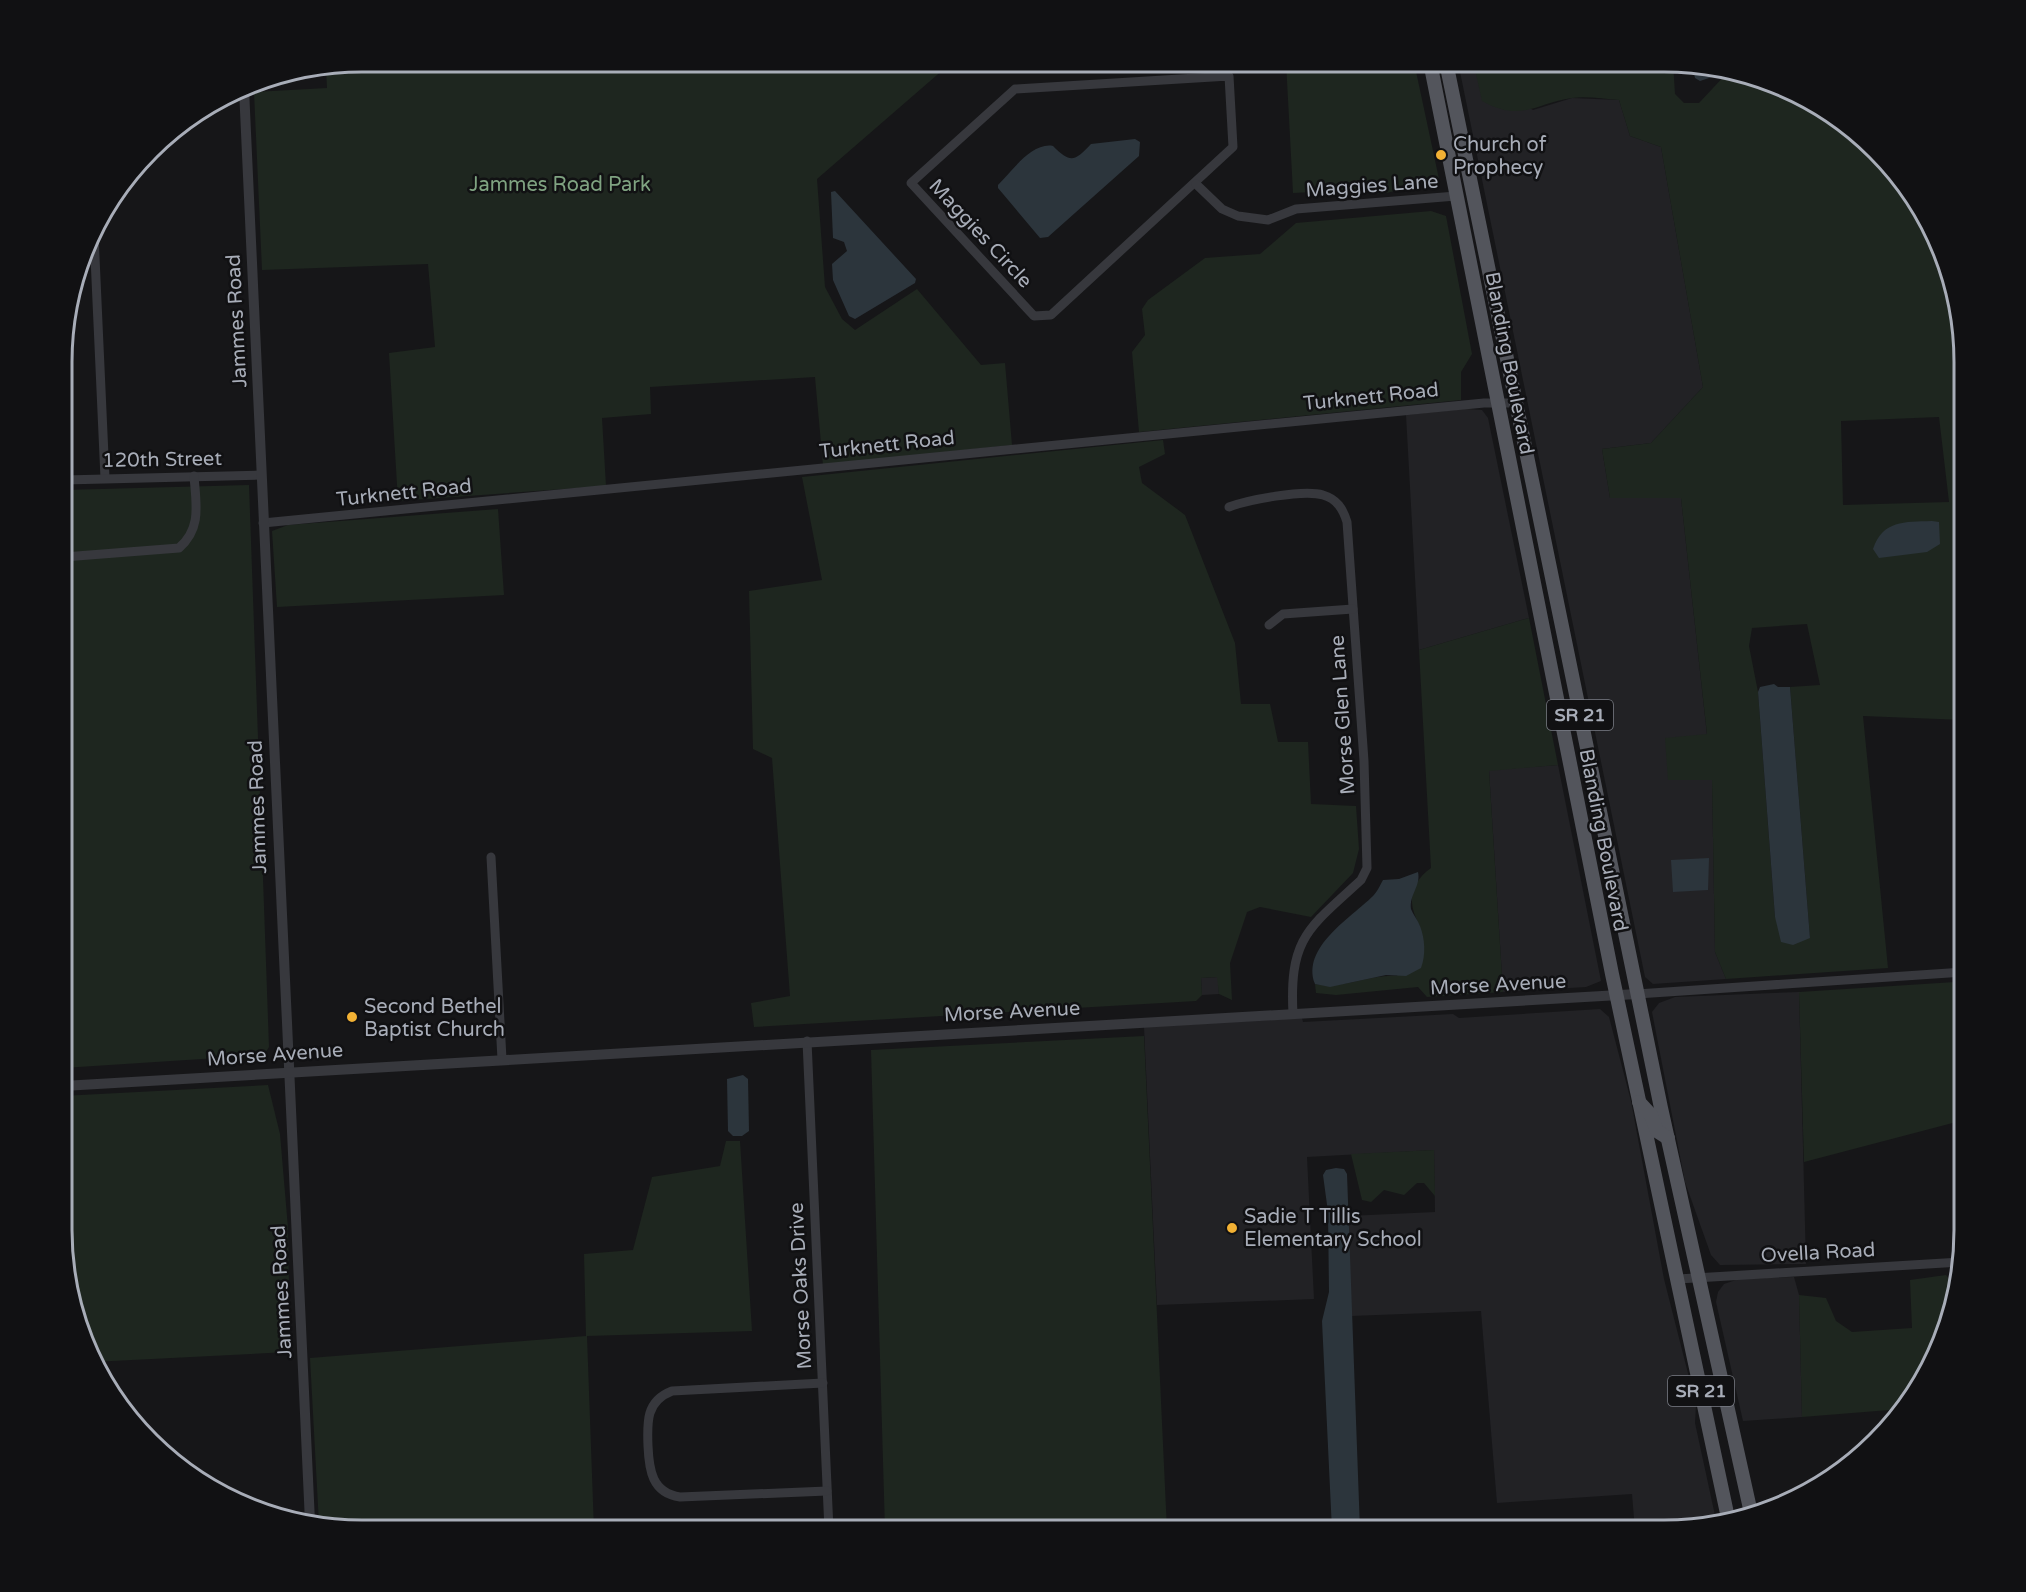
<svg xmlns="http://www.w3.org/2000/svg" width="2026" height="1592" font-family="'Varela Round',sans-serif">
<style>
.built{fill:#222225}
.green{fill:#1e261f;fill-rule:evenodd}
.water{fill:#2c353c}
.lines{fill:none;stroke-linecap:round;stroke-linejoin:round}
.minor{stroke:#37383d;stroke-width:9}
.tertiary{stroke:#37383d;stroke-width:10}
.primary{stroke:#53555c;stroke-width:14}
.poi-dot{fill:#f2b134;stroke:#111113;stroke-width:2}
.labels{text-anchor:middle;stroke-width:5;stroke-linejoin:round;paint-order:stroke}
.shield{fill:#111113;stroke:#7b7e86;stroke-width:1.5}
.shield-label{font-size:18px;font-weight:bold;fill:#a8adb8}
.poi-label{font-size:20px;fill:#a8adb8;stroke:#111113;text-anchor:start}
.park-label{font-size:20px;fill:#7fa381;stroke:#111113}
.street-label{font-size:20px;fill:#a8adb8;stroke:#111113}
.rim{fill:none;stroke:#a8adb8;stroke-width:3}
</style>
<rect width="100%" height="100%" fill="#161618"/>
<g class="built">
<polygon points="1458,62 1495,62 1474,65 1533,110 1572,98 1619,100 1630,136 1661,147 1703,387 1651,443 1602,449 1610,498 1681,498 1707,735 1669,780 1712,780 1715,952 1726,979 1653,984 1645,977"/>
<polygon points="1465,409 1482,410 1488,418 1529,618 1419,650 1406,415"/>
<polygon points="1558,765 1601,981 1586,987 1503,992 1489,770"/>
<polygon points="1218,977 1219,994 1202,995 1201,978"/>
<polygon points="1799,992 1806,1264 1720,1265 1711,1255 1685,1182 1652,1012 1659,1003 1675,997"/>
<polygon points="1600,1009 1609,1017 1631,1101 1664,1279 1696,1405 1695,1423 1716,1520 1664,1530 1635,1530 1632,1494 1497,1503 1481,1311 1351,1316 1348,1216 1435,1212 1434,1150 1307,1157 1314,1299 1157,1305 1144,1027 1302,1018 1303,1022 1453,1014 1459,1018"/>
<polygon points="1794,1277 1799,1295 1802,1417 1743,1421 1716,1302 1718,1292 1724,1284 1739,1279"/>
</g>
<g class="green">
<polygon points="362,62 952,62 817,179 825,287 842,319 855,330 917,289 981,365 1005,363 1012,445 823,465 815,377 650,387 651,414 602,418 606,486 398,501 389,353 435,347 428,264 262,270 254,92 327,88 326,67"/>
<polygon points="1286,62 1414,62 1439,179 1383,194 1350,190 1293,193"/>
<path d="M1495,62H1673L1675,94L1684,103H1699L1728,72L1779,84L1863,136L1934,229L1959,303L1964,361V720L1863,716L1888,968L1726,979L1715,952L1712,780H1668L1665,738L1707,734L1681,498H1610L1602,449L1651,443L1703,387L1661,147L1630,136L1619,100C1604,99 1587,96 1572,98C1536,103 1521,123 1482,101L1474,65ZM1939,417L1949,502L1843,505L1841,421ZM1807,624L1820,685L1790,687L1810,938L1775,917L1758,692L1749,646L1752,628Z"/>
<polygon points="1431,211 1446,216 1472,354 1461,372 1461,400 1139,432 1132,352 1145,335 1142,309 1148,300 1205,258 1260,254 1296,223"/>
<polygon points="1163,440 1165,454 1139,467 1142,483 1185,515 1235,643 1241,704 1270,704 1278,742 1308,742 1311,804 1356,806 1359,849 1353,873 1311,917 1260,907 1247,912 1230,963 1232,1000 1219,994 1217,977 1201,978 1202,995 1196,1001 754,1027 751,1003 790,996 772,758 753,749 749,591 822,580 802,477"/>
<polygon points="249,485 269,1047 264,1055 63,1068 64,490"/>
<polygon points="498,509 504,595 277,607 272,531 288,525"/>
<path d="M1529,618L1558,765L1489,771L1503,992L1427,997L1418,987L1336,995L1316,993L1315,984C1343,990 1369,974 1397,976L1420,926C1407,903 1409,884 1431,868L1419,650Z"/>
<polygon points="1955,982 1964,1120 1804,1162 1799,992"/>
<polygon points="1144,1036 1167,1530 885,1530 871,1050"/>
<polygon points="268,1085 280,1134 288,1228 290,1352 92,1362 62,1250 62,1096"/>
<polygon points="726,1141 740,1141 752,1331 587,1336 594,1530 342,1530 319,1524 310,1358 586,1336 584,1254 633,1250 652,1177 720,1166"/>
<polygon points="1434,1150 1435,1196 1424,1183 1417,1183 1404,1195 1384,1190 1371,1202 1362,1200 1351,1154"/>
<polygon points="1946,1275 1955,1287 1942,1346 1902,1409 1802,1417 1799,1295 1826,1298 1836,1321 1852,1332 1912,1328 1910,1280"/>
</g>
<g class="water">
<polygon points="1692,64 1721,71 1715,76 1700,81 1695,78"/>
<path d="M1135,139L1140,142L1139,156L1048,237L1040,238L998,188V185C1012,171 1032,142 1053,146C1071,164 1075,161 1091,144Z"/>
<polygon points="835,191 916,279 915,283 855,319 849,316 833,280 832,264 847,251 844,242 833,238 831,192"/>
<path d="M1932,521L1939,522L1940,544L1927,552L1879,558L1873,549C1883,520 1904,522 1932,521Z"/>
<polygon points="1774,684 1778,687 1790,687 1810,938 1793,945 1781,942 1775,917 1758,692 1760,687"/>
<polygon points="1709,858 1708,890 1673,892 1671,860"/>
<path d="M1418,872C1421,886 1409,895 1411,909C1413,915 1418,920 1420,926C1425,939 1426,955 1421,968L1406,976L1386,975L1330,987L1315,984C1301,947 1351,918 1373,896C1378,891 1380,885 1383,880L1399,879Z"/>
<polygon points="743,1075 748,1079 749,1131 742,1136 733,1136 728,1131 727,1079"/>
<polygon points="1336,1168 1344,1169 1347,1174 1360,1530 1332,1530 1322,1321 1329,1292 1328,1212 1323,1175 1326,1170"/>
</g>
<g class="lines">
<g class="minor">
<polygon points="1229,76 1233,147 1051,315 1034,316 911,183 1015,89"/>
<polyline points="1196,184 1222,209 1238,216 1268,220 1296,209 1456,196"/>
<polyline points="94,235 105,478"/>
<polyline points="64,480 261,475"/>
<path d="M1229,507C1247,500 1304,489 1323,495C1337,499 1343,509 1347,522L1364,761L1367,868L1361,880C1309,928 1289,937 1293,1014"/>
<polyline points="263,523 1484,403 1515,403"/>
<path d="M64,557L179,548C202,528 196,504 194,476"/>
<polyline points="1269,625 1283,614 1353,609"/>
<polyline points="491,857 502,1059"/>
<polyline points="1637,994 1964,972"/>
<polyline points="807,1041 829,1530"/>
<polyline points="1678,1279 1961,1262"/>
<path d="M823,1383L672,1391C646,1401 647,1422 648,1446C649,1470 652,1493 680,1497L827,1491"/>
</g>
<g class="tertiary">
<polyline points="244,89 310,1522"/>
<polyline points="63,1086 1637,994"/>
</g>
<g class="primary">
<polyline points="1430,62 1612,974 1728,1518"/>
<polyline points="1446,62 1661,1108 1751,1513"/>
<polyline points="1639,1102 1651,1115 1657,1131 1668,1138"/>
</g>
</g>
<g class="poi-dot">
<circle cx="1441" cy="155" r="6"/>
<circle cx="352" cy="1017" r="6"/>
<circle cx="1232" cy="1228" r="6"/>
</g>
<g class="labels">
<g class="shield">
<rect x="1547" y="700" width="66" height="30" rx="4.5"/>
<rect x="1668" y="1376" width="66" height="30" rx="4.5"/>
</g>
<g class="shield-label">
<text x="1580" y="721">SR 21</text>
<text x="1701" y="1397">SR 21</text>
</g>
<g class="poi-label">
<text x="1453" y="151">Church of<tspan x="1453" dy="23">Prophecy</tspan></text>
<text x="364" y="1013">Second Bethel<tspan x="364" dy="23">Baptist Church</tspan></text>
<text x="1244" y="1223">Sadie T Tillis<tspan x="1244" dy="23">Elementary School</tspan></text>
</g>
<g class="park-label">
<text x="560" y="191">Jammes Road Park</text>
</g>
<g class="street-label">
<text transform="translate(1372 185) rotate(-4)" y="7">Maggies Lane</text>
<text transform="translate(981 233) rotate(47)" y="7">Maggies Circle</text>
<text transform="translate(236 321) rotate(-93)" y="7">Jammes Road</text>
<text transform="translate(1510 363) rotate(79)" y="7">Blanding Boulevard</text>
<text transform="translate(1371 396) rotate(-6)" y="7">Turknett Road</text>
<text transform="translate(887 444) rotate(-6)" y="7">Turknett Road</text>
<text transform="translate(162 459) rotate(-1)" y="7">120th Street</text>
<text transform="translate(404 492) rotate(-6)" y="7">Turknett Road</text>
<text transform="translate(1342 715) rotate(-94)" y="7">Morse Glen Lane</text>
<text transform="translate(257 807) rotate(-92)" y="7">Jammes Road</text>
<text transform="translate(1604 840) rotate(79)" y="7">Blanding Boulevard</text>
<text transform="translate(1498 984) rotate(-3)" y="7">Morse Avenue</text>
<text transform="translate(1012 1011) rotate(-3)" y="7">Morse Avenue</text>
<text transform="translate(275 1054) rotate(-4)" y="7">Morse Avenue</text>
<text transform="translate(1818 1252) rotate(-3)" y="7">Ovella Road</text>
<text transform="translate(800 1286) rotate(-93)" y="7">Morse Oaks Drive</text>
<text transform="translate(281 1292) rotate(-93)" y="7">Jammes Road</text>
</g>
</g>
<path d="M0 0H2026V1592H0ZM362 72H1664A290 290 0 0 1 1954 362V1230A290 290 0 0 1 1664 1520H362A290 290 0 0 1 72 1230V362A290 290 0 0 1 362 72Z" fill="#111113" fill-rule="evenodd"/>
<path class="rim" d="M362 72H1664A290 290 0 0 1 1954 362V1230A290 290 0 0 1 1664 1520H362A290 290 0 0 1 72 1230V362A290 290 0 0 1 362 72Z"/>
</svg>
